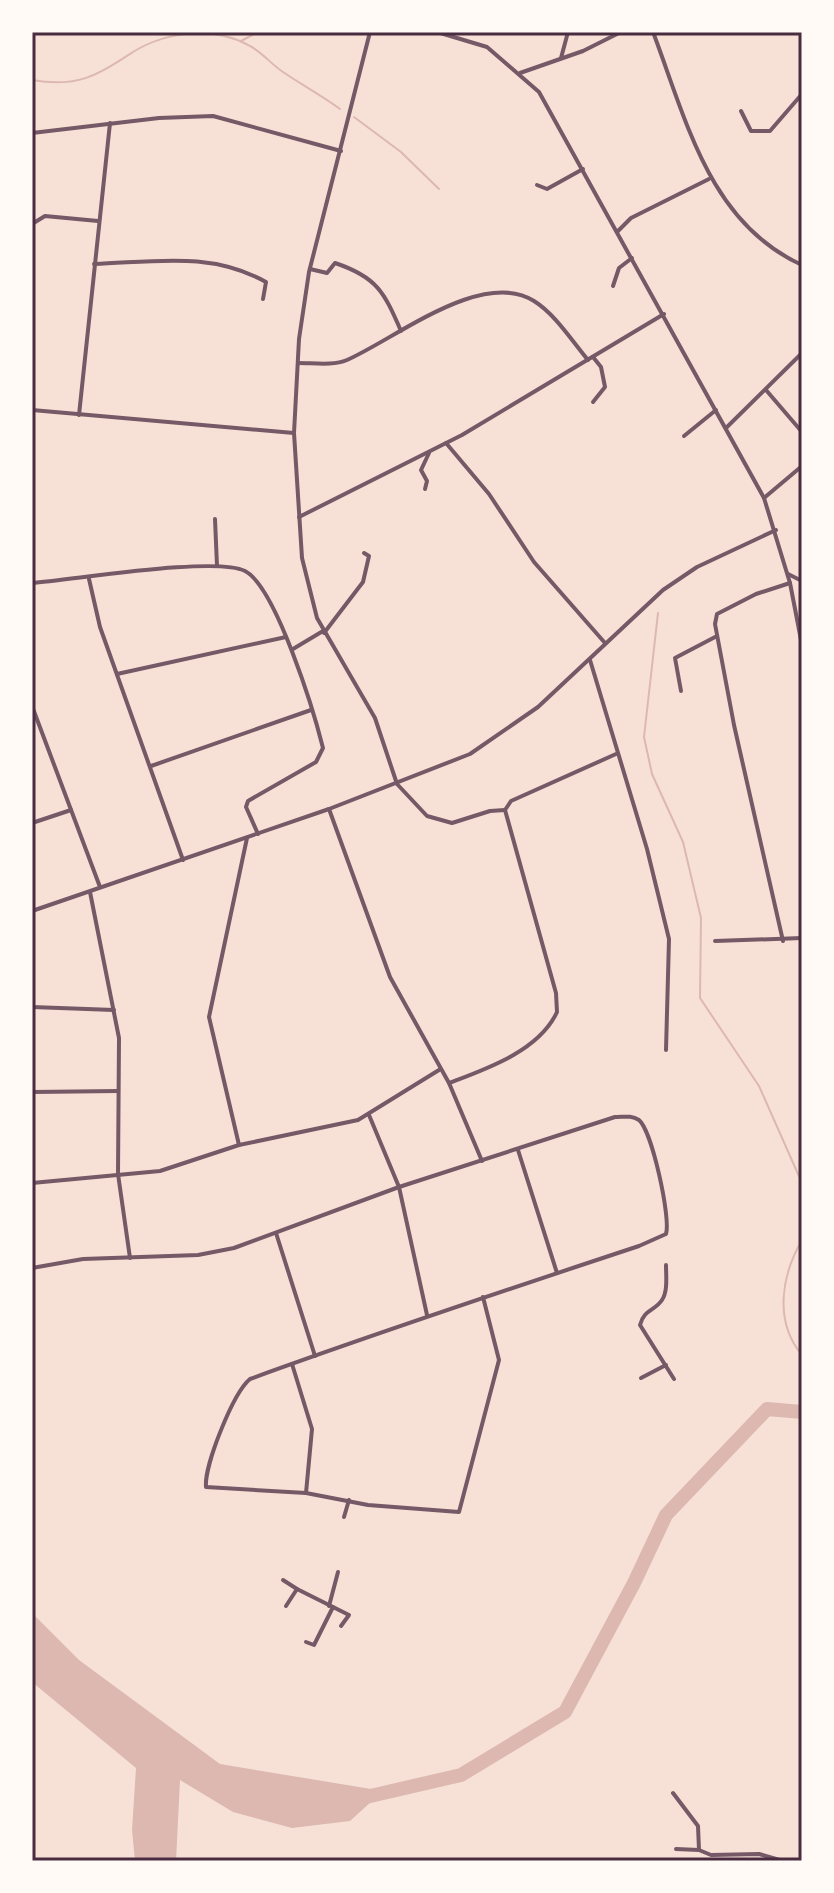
<svg xmlns="http://www.w3.org/2000/svg" width="834" height="1893" font-family="'Open Sans',sans-serif">
<style>
.water{fill:#dcb8b0}
.lines{fill:none;stroke-linecap:round;stroke-linejoin:round}
.stream{stroke:#dcb8b0;stroke-width:2}
.river{stroke:#dcb8b0;stroke-width:14}
.minor{stroke:#755966;stroke-width:4}
.neatline{fill:none;stroke:#4a2c40;stroke-width:3}
</style>
<rect width="100%" height="100%" fill="#f7e1d7"/>
<polygon class="water" points="32,1613 79,1660 220,1764 383,1791 350,1821 292,1828 233,1812 180,1780 176,1861 135,1861 132,1830 136,1768 32,1682"/>
<g class="lines">
<g class="stream">
<polyline points="241,41 258,32"/>
<path d="M32,80C78,88 96,76 133,52C167,31 215,26 250,46C263,53 271,64 283,72C302,85 321,95 340,109"/>
<polyline points="354,117 401,152 439,189"/>
<polyline points="658,613 644,737 652,774 683,842 701,918 700,998 759,1086 802,1183"/>
<path d="M802,1240C781,1276 774,1322 802,1355"/>
</g>
<polyline class="river" points="366,1797 461,1775 565,1712 634,1583 666,1515 767,1409 802,1412"/>
<g class="minor">
<polyline points="370,32 309,272 299,339 294,433 302,558 317,618 375,718 397,784 427,816 452,823 490,811 505,810"/>
<polyline points="437,32 487,47 539,92 764,498 790,583 802,645"/>
<path d="M653,32C686,119 709,223 802,265"/>
<polyline points="561,58 568,32"/>
<polyline points="520,73 583,51 621,32"/>
<polyline points="741,111 751,131 770,131 802,94"/>
<polyline points="32,133 159,118 213,116 341,151"/>
<polyline points="537,185 547,189 583,169"/>
<polyline points="32,224 45,216 98,221"/>
<polyline points="618,231 631,218 709,179"/>
<path d="M94,264C155,262 210,251 266,282L263,299"/>
<path d="M310,269L327,273L335,263C377,277 384,292 401,331"/>
<polyline points="613,286 619,268 632,258"/>
<path d="M298,363C314,363 333,366 347,360C395,339 482,268 534,301C555,314 572,341 588,360"/>
<polyline points="766,390 802,432"/>
<polyline points="593,402 605,387 601,367 593,357"/>
<polyline points="32,410 294,433"/>
<polyline points="79,415 110,123"/>
<polyline points="726,428 802,353"/>
<polyline points="684,436 716,410"/>
<polyline points="446,443 489,494 534,562 605,643"/>
<polyline points="425,489 427,481 421,470 429,453"/>
<polyline points="764,498 802,466"/>
<polyline points="299,517 462,435 664,314"/>
<polyline points="215,519 217,566"/>
<polyline points="788,574 802,581"/>
<polyline points="89,579 100,627 183,860"/>
<path d="M32,583C74,580 215,556 245,571C276,587 314,712 323,748L316,762L248,801L246,807L258,834"/>
<polyline points="324,633 363,582 369,556 364,553"/>
<polyline points="293,649 323,631"/>
<polyline points="590,660 647,849 669,939 666,1050"/>
<polyline points="117,674 286,637"/>
<polyline points="681,691 675,658 717,636"/>
<polyline points="32,706 100,887"/>
<polyline points="151,766 311,710"/>
<polyline points="329,809 390,977 449,1083"/>
<polyline points="32,823 71,810"/>
<polyline points="90,892 119,1038 118,1174 130,1258"/>
<polyline points="32,911 329,809 470,754 538,707 663,590 697,567 776,530"/>
<polyline points="715,941 802,938"/>
<polyline points="783,941 734,725 715,624 717,614 756,594 790,583"/>
<polyline points="32,1007 114,1010"/>
<polyline points="32,1092 118,1091"/>
<polyline points="369,1115 399,1187 427,1315"/>
<polyline points="239,1145 209,1017 247,838"/>
<polyline points="518,1150 557,1273"/>
<path d="M482,1161L449,1083C486,1069 539,1051 557,1012L556,993L505,810L511,801L616,754"/>
<polyline points="32,1183 160,1171 239,1145 358,1120 439,1070"/>
<polyline points="32,1203 33,1211"/>
<polyline points="276,1233 315,1356"/>
<path d="M666,1265C666,1276 668,1291 662,1300C655,1311 644,1309 640,1325L674,1379"/>
<path d="M32,1268L83,1259L198,1255L234,1248L399,1187L615,1117C624,1117 631,1115 639,1120C652,1131 671,1218 666,1234L639,1246C509,1289 379,1332 250,1379C233,1393 204,1466 206,1487L306,1493L368,1505L459,1512L499,1360L483,1297"/>
<polyline points="292,1364 312,1429 306,1493"/>
<polyline points="641,1378 666,1365"/>
<polyline points="344,1517 349,1500"/>
<polyline points="283,1580 297,1589 286,1606"/>
<polyline points="297,1589 333,1607 314,1645 306,1642"/>
<polyline points="329,1606 338,1572"/>
<polyline points="333,1607 349,1615 341,1626"/>
<polyline points="673,1793 698,1826 699,1850 711,1855 759,1854 783,1861"/>
<polyline points="676,1849 699,1850"/>
</g>
</g>
<rect width="834" height="1893" fill="none" stroke="#fffaf5" stroke-width="68"/>
<rect x="34" y="34" width="766" height="1825" class="neatline"/>
</svg>
